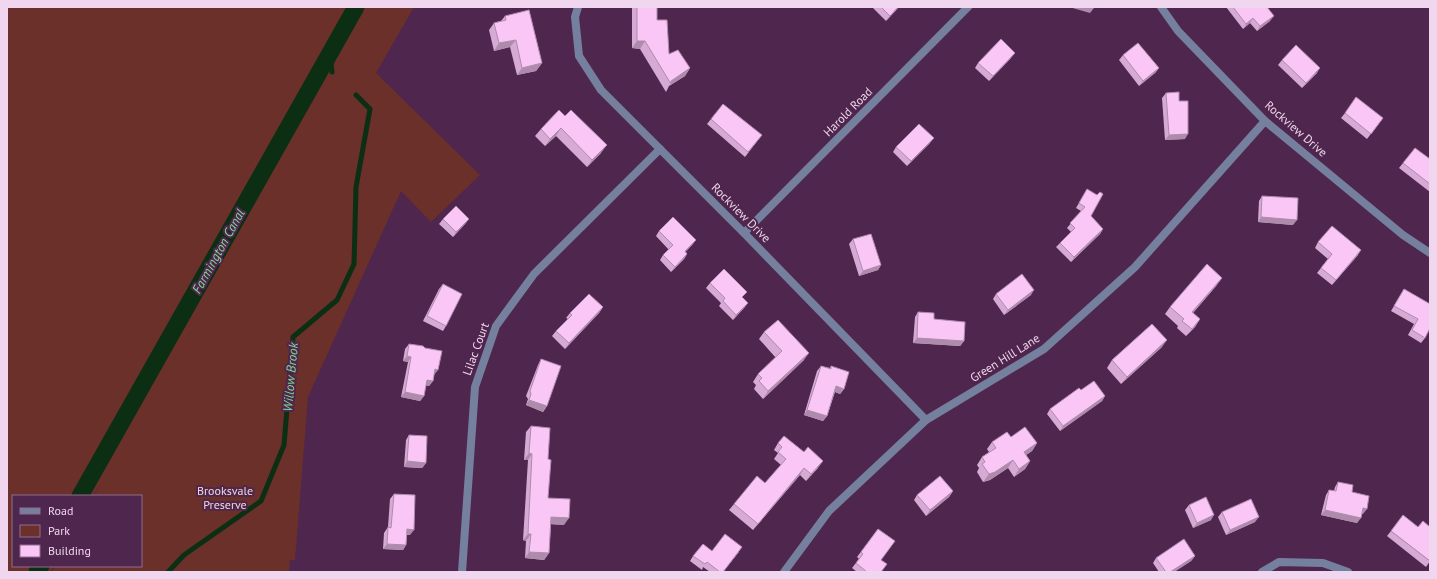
<svg xmlns="http://www.w3.org/2000/svg" width="1437" height="579" font-family="'PT Sans',sans-serif">
<style>
.green{fill:#6a3029}
.lines{fill:none;stroke-linecap:round;stroke-linejoin:round}
.stream{stroke:#0c2f14;stroke-width:5}
.canal{stroke:#0c2f14;stroke-width:17}
.minor{stroke:#75809e;stroke-width:8}
.wall{fill:#d6aad4}
.shaded-wall{fill:#ae8bac}
.building{fill:#f9c6f6;stroke:#ae8bac}
.labels{text-anchor:middle;stroke-width:4;stroke-linejoin:round;paint-order:stroke}
.street-label{font-size:12px;fill:#f0d6ee;stroke:#4f264e}
.park-label{font-size:12px;fill:#f0d8d4;stroke:#4f264e}
.water-label{font-size:13px;font-style:italic;fill:#81db91;stroke:#4f264e}
</style>
<rect width="100%" height="100%" fill="#4f264e"/>
<polygon class="green" points="7,7 414,7 376,73 480,175 431,222 401,191 308,397 295,560 290,560 289,572 51,572 55,566 141,566 141,496 94,496 101,483 93,496 13,496 13,566 54,566 50,572 7,572"/>
<g class="lines">
<g class="stream">
<polyline points="330,53 332,72"/>
<polyline points="168,572 184,555 261,501 284,445 293,337 337,300 354,264 356,187 370,109 356,95"/>
</g>
<g class="canal">
<polyline points="80,496 356,7"/>
<polyline points="37,572 41,566"/>
</g>
<g class="minor">
<polyline points="578,7 575,17 579,56 601,90 744,233 926,420"/>
<polyline points="1161,7 1178,31 1265,121 1403,235 1430,253"/>
<polyline points="744,233 968,7"/>
<polyline points="462,572 475,387 496,326 534,274 660,149"/>
<polyline points="784,572 829,511 926,420 1044,349 1135,267 1265,121"/>
<polyline points="1262,572 1279,562 1323,563 1348,572"/>
</g>
</g>
<g class="wall">
<polygon points="632,7 657,7 657,20 669,54 690,68 685,76 669,86 666,92 640,49 632,48"/>
<polygon points="872,7 899,7 886,21"/>
<polygon points="1226,7 1267,7 1270,21 1257,31 1250,23 1243,29"/>
<polygon points="505,16 542,63 536,71 517,75 510,47 494,51 489,30 494,23 501,21"/>
<polygon points="1123,55 1159,68 1155,73 1139,86 1119,60"/>
<polygon points="1011,58 989,81 975,68 978,63"/>
<polygon points="1282,60 1317,73 1302,88 1278,65"/>
<polygon points="1166,93 1185,139 1165,140 1162,98"/>
<polygon points="559,110 601,153 587,167 556,136 545,146 535,136 541,129"/>
<polygon points="1345,113 1383,118 1367,139 1341,118"/>
<polygon points="711,119 762,135 745,157 707,124"/>
<polygon points="930,143 907,166 893,152 896,147"/>
<polygon points="1430,159 1430,192 1399,168 1403,163"/>
<polygon points="1087,189 1091,216 1103,229 1100,234 1071,262 1056,247 1071,232 1067,228 1081,211 1076,208"/>
<polygon points="1262,196 1293,225 1258,222 1259,201"/>
<polygon points="443,219 469,219 465,224 453,237 439,224"/>
<polygon points="659,231 696,240 692,245 685,252 687,254 684,259 671,272 660,260 663,255 669,250 656,236"/>
<polygon points="853,239 881,265 878,270 859,276 849,244"/>
<polygon points="1318,242 1358,255 1332,285 1317,273 1328,259 1315,248"/>
<polygon points="710,283 743,298 748,303 744,308 733,320 719,306 721,303 706,288"/>
<polygon points="443,284 446,326 443,331 423,321 439,289"/>
<polygon points="1217,285 1193,313 1200,319 1195,327 1186,336 1177,328 1178,326 1165,314 1170,307"/>
<polygon points="1404,289 1430,304 1425,338 1421,343 1408,335 1414,324 1391,311"/>
<polygon points="996,294 1031,295 1004,315 993,299"/>
<polygon points="603,307 599,313 565,349 552,336 556,331 568,319 566,318 570,313"/>
<polygon points="918,312 934,319 964,341 960,346 913,343 915,317"/>
<polygon points="764,332 804,360 763,399 754,389 756,385 753,382 758,374 776,358 759,339"/>
<polygon points="409,344 434,375 433,381 429,386 426,385 424,396 420,401 401,397 408,362 403,361 405,349"/>
<polygon points="1162,347 1121,384 1107,368 1112,360"/>
<polygon points="541,359 547,406 543,412 526,405 528,399 526,396 538,365"/>
<polygon points="821,366 830,368 831,366 844,389 840,394 835,392 827,416 823,421 804,415 817,371"/>
<polygon points="1081,390 1105,396 1102,401 1060,431 1047,414 1050,409"/>
<polygon points="531,426 548,459 548,498 564,525 551,524 549,553 544,560 525,558 526,541 523,540 528,460 524,460 526,432"/>
<polygon points="409,435 426,463 422,468 404,467 406,440"/>
<polygon points="1011,437 1037,443 1032,451 1026,455 1030,461 1025,469 1014,477 1008,468 990,480 983,482 977,472 979,468 977,465 982,457 989,452 987,449 992,442"/>
<polygon points="778,443 818,468 806,481 800,475 753,530 729,510 734,504 765,483 781,465 774,459 778,453 774,450"/>
<polygon points="1338,482 1352,492 1363,514 1362,514 1357,523 1321,515 1326,495 1329,490 1334,491 1335,487"/>
<polygon points="953,491 949,497 926,516 914,500 917,495"/>
<polygon points="394,494 410,535 407,535 406,545 403,550 383,549 384,533 388,527 390,499"/>
<polygon points="1189,505 1211,520 1193,528 1185,510"/>
<polygon points="1222,512 1255,522 1226,535 1218,517"/>
<polygon points="878,529 881,560 881,572 857,572 852,568 859,559 857,557"/>
<polygon points="1391,531 1430,561 1426,567 1387,536"/>
<polygon points="712,551 739,552 723,572 710,572 703,567 702,570 690,561 693,556"/>
<polygon points="1195,556 1191,561 1174,572 1159,572 1153,563 1156,558"/>
</g>
<g class="shaded-wall">
<polygon points="898,7 899,7 886,21 890,16"/>
<polygon points="1069,7 1090,7 1094,8 1090,13"/>
<polygon points="1274,16 1270,21 1257,31 1260,26"/>
<polygon points="1253,18 1250,23 1243,29 1246,24"/>
<polygon points="516,40 510,47 494,51 499,43"/>
<polygon points="637,41 645,41 640,49 632,48"/>
<polygon points="1015,53 1011,58 989,81 993,76"/>
<polygon points="542,63 536,71 517,75 522,68"/>
<polygon points="690,68 685,76 669,86 671,84 671,81"/>
<polygon points="1159,68 1155,73 1139,86 1143,81"/>
<polygon points="1320,68 1317,73 1302,88 1306,83"/>
<polygon points="561,128 556,136 545,146 550,139"/>
<polygon points="1188,134 1185,139 1165,140 1169,135"/>
<polygon points="934,138 930,143 907,166 911,161"/>
<polygon points="607,145 601,153 587,167 592,160"/>
<polygon points="1261,217 1297,220 1293,225 1258,222"/>
<polygon points="469,219 465,224 453,237 456,232"/>
<polygon points="1103,229 1100,234 1071,262 1074,257"/>
<polygon points="696,240 692,245 681,257 685,251"/>
<polygon points="1361,250 1358,255 1332,285 1336,280"/>
<polygon points="687,254 684,259 671,272 675,267"/>
<polygon points="881,265 878,270 859,276 863,271"/>
<polygon points="1222,278 1217,285 1187,320 1192,312"/>
<polygon points="1034,290 1031,295 1004,315 1008,310"/>
<polygon points="748,303 744,308 733,320 736,315"/>
<polygon points="603,307 599,313 565,349 569,343"/>
<polygon points="1200,319 1195,327 1186,336 1192,329"/>
<polygon points="917,338 964,341 960,346 913,343"/>
<polygon points="1167,340 1162,347 1121,384 1127,377"/>
<polygon points="809,353 804,360 763,399 768,391"/>
<polygon points="407,356 411,357 408,362 403,361"/>
<polygon points="435,369 438,370 434,375"/>
<polygon points="427,380 433,381 429,386 423,385"/>
<polygon points="836,386 844,389 840,394 833,391"/>
<polygon points="405,392 424,396 420,401 401,397"/>
<polygon points="1105,396 1102,401 1060,431 1063,426"/>
<polygon points="529,400 547,406 543,412 526,405"/>
<polygon points="807,410 827,416 823,421 804,415"/>
<polygon points="1037,443 1032,451 1019,460 1024,452"/>
<polygon points="529,453 532,454 528,460 524,460"/>
<polygon points="1013,460 1008,468 990,480 983,482 989,474"/>
<polygon points="407,461 426,463 422,468 404,467"/>
<polygon points="823,461 818,468 806,481 811,474"/>
<polygon points="1030,461 1025,469 1014,477 1019,469"/>
<polygon points="804,468 800,475 753,530 758,524"/>
<polygon points="953,491 949,497 926,516 930,510"/>
<polygon points="1363,508 1367,509 1363,514 1360,513"/>
<polygon points="1325,510 1361,518 1357,523 1321,515"/>
<polygon points="1214,515 1211,520 1193,528 1197,523"/>
<polygon points="551,517 569,518 564,525 547,524"/>
<polygon points="1259,517 1255,522 1226,535 1230,530"/>
<polygon points="407,529 414,530 410,535 404,534"/>
<polygon points="528,534 531,534 526,541 523,540"/>
<polygon points="387,544 406,545 403,550 383,549"/>
<polygon points="529,552 549,553 544,560 525,558"/>
<polygon points="1195,556 1191,561 1174,572 1170,572"/>
</g>
<g class="building">
<polygon points="637,7 657,7 657,20 667,20 669,54 678,50 690,68 671,81 671,84 645,41 637,41"/>
<polygon points="881,7 898,7 890,16"/>
<polygon points="1233,7 1267,7 1274,16 1260,26 1253,18 1246,24"/>
<polygon points="529,10 542,63 522,68 516,40 499,43 494,23 506,20 505,16"/>
<polygon points="1001,39 1015,53 993,76 978,63"/>
<polygon points="1138,43 1159,68 1143,81 1123,55"/>
<polygon points="1296,45 1320,68 1306,83 1282,60"/>
<polygon points="1179,92 1179,101 1188,101 1188,134 1169,135 1166,93"/>
<polygon points="1356,97 1383,118 1371,134 1345,113"/>
<polygon points="723,104 762,135 748,152 711,119"/>
<polygon points="559,110 565,116 571,110 607,145 592,160 561,128 550,139 541,129"/>
<polygon points="919,124 934,138 911,161 896,147"/>
<polygon points="1415,148 1430,159 1430,184 1403,163"/>
<polygon points="1087,189 1097,195 1100,192 1103,194 1091,216 1103,229 1074,257 1060,243 1075,228 1070,223 1085,207 1079,203"/>
<polygon points="1262,196 1298,198 1297,220 1261,217"/>
<polygon points="456,206 469,219 456,232 443,219"/>
<polygon points="673,217 696,240 685,251 687,254 675,267 663,255 673,245 659,231"/>
<polygon points="1332,226 1361,250 1336,280 1321,268 1332,254 1318,242"/>
<polygon points="871,234 881,265 863,271 853,239"/>
<polygon points="1207,264 1222,278 1192,312 1200,319 1192,329 1182,321 1184,319 1170,307"/>
<polygon points="724,269 747,292 742,297 748,303 736,315 723,301 725,298 710,283"/>
<polygon points="1022,274 1034,290 1008,310 996,294"/>
<polygon points="443,284 462,294 446,326 427,316"/>
<polygon points="1404,289 1430,304 1430,328 1425,338 1412,330 1418,319 1394,306"/>
<polygon points="589,294 603,307 569,343 556,331 572,315 570,313"/>
<polygon points="918,312 934,313 934,319 965,322 964,341 917,338"/>
<polygon points="778,320 809,353 768,391 759,381 762,378 758,374 782,351 764,332"/>
<polygon points="1152,324 1167,340 1127,377 1112,360"/>
<polygon points="409,344 423,346 425,348 442,351 438,370 435,369 433,381 427,380 424,396 405,392 411,357 407,356"/>
<polygon points="541,359 561,366 547,406 529,400 531,394 530,391"/>
<polygon points="821,366 831,369 831,366 849,372 844,389 836,386 827,416 807,410"/>
<polygon points="1094,381 1105,396 1063,426 1050,409 1079,388 1081,390"/>
<polygon points="531,426 550,428 548,459 551,460 548,498 570,499 569,518 551,517 549,553 529,552 531,534 528,534 532,454 529,453"/>
<polygon points="1025,427 1037,443 1024,452 1030,461 1019,469 1013,460 995,472 989,474 982,464 985,462 982,457 996,448 992,442 1007,432 1011,437"/>
<polygon points="409,435 427,436 426,463 407,461"/>
<polygon points="784,436 804,452 808,447 823,461 811,474 804,468 758,524 734,504 757,476 765,483 786,459 778,452 782,447 778,443"/>
<polygon points="940,476 953,491 930,510 917,495"/>
<polygon points="1338,482 1353,485 1352,492 1369,496 1367,509 1363,508 1361,518 1325,510 1329,490 1336,491"/>
<polygon points="394,494 415,495 414,530 407,529 406,545 387,544 388,527 391,528"/>
<polygon points="1206,497 1214,515 1197,523 1189,505"/>
<polygon points="1251,499 1259,517 1230,530 1222,512"/>
<polygon points="1403,515 1418,527 1423,521 1430,527 1430,561 1391,531"/>
<polygon points="878,529 895,541 881,560 887,564 881,572 867,572 856,563 863,554 861,552"/>
<polygon points="725,534 742,547 723,572 720,572 707,562 705,564 693,556 703,544 712,551"/>
<polygon points="1184,539 1195,556 1170,572 1166,572 1156,558"/>
</g>
<g class="labels">
<g class="street-label">
<text transform="translate(848 112) rotate(-45)" y="4">Harold Road</text>
<text transform="translate(1296 129) rotate(41)" y="4">Rockview Drive</text>
<text transform="translate(741 213) rotate(45)" y="4">Rockview Drive</text>
<text transform="translate(476 349) rotate(-70)" y="4">Lilac Court</text>
<text transform="translate(1005 358) rotate(-32)" y="4">Green Hill Lane</text>
</g>
<g class="park-label">
<text x="225" y="495">Brooksvale<tspan x="225" dy="14">Preserve</tspan></text>
</g>
<g class="water-label">
<text transform="translate(218 251) rotate(-61)" y="5">Farmington Canal</text>
<text transform="translate(290 377) rotate(-85)" y="5">Willow Brook</text>
</g>
</g>
<rect width="1437" height="579" fill="none" stroke="#f0d6ee" stroke-width="16"/>
<rect x="12" y="495" width="130" height="72" fill="#4f264e" stroke="#8f6c8e"/>
<rect x="20" y="508" width="20" height="6" fill="#75809e" stroke="#8f6c8e"/>
<text x="48" y="515" font-size="12" fill="#f0d6ee">Road</text>
<rect x="20" y="525" width="20" height="12" fill="#6a3029" stroke="#8f6c8e"/>
<text x="48" y="535" font-size="12" fill="#f0d6ee">Park</text>
<rect x="20" y="545" width="20" height="12" fill="#f9c6f6" stroke="#8f6c8e"/>
<text x="48" y="555" font-size="12" fill="#f0d6ee">Building</text>
</svg>
